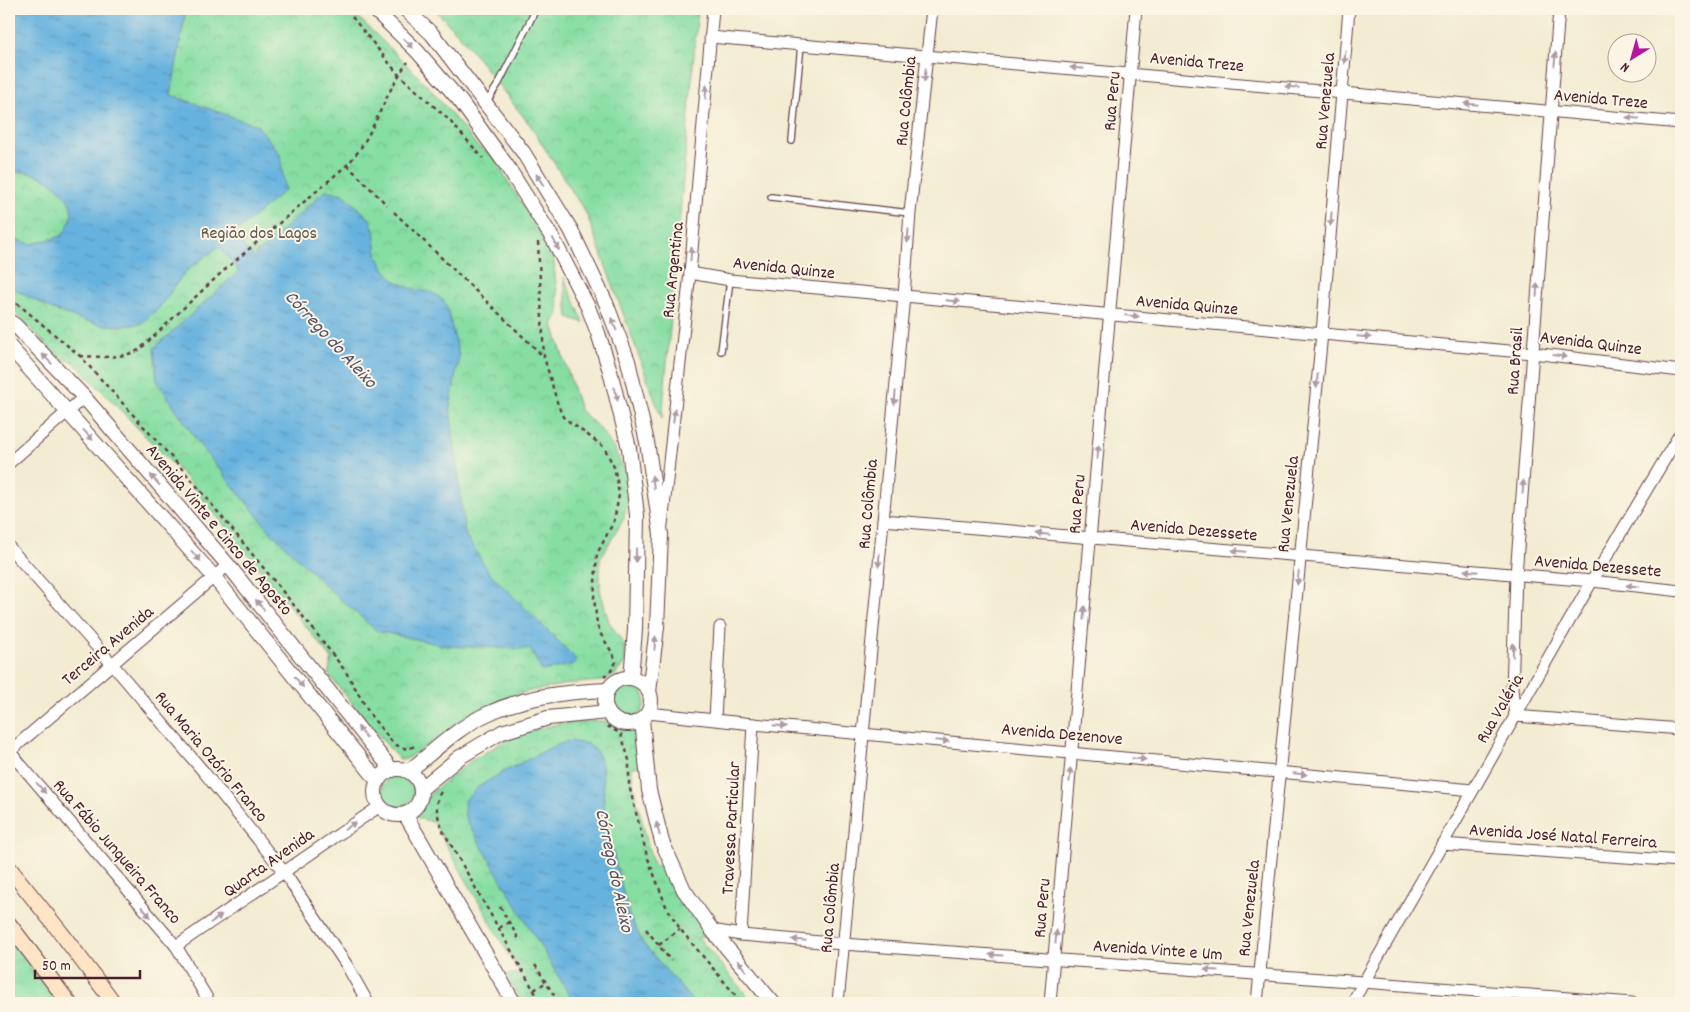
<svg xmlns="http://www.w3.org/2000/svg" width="1690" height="1012" font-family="Dekko,sans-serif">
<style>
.grass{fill:#86dea3;stroke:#687e67}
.park{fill:url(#park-crowns);stroke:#687e67}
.water{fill:url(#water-ripples);stroke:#586885}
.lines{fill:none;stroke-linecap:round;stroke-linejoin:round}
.service-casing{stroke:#633e44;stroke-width:8}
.minor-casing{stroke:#633e44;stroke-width:13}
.tertiary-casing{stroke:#633e44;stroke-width:16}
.secondary-casing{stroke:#633e44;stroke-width:17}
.path{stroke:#633e44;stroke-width:2.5;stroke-dasharray:4 4;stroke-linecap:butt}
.service{stroke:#fff;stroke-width:5.5}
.minor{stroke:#fff;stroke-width:11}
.tertiary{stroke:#fff;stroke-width:14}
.secondary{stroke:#ffe4c6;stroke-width:15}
.oneway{fill:#ae9aa0}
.labels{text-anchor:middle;stroke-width:4;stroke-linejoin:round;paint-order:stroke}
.street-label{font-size:18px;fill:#4a1f2b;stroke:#fcf5e5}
.park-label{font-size:18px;fill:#5c584f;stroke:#fcf5e5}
.water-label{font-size:19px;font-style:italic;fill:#54526a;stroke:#fcf5e5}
</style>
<defs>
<pattern id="park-crowns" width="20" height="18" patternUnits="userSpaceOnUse" patternTransform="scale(1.25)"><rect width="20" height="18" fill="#86dea3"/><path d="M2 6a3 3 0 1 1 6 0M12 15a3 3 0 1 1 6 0" fill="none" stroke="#75be8c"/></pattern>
<pattern id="water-ripples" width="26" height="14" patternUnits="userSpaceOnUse" patternTransform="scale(1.25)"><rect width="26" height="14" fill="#66b2df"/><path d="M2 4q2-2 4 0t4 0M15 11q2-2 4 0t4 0" fill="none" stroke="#5690b5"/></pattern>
</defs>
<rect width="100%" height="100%" fill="#fcf5e5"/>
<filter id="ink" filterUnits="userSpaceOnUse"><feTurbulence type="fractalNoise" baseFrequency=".02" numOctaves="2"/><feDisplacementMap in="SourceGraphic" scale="10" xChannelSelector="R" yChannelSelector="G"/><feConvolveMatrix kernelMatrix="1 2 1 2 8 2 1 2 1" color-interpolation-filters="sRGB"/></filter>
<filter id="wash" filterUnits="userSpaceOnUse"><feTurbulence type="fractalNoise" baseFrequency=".0096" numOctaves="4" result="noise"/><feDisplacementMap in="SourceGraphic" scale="20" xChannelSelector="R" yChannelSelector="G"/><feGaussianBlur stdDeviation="1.12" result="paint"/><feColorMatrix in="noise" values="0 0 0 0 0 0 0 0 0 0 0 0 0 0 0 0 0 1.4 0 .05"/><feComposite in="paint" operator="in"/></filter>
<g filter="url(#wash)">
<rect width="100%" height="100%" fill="#f3ecd2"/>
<g class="grass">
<polygon points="564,277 584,323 568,317"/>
<circle cx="628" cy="701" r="17"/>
<circle cx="398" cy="791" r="16"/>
</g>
<g class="park">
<polygon points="9,9 354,9 355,14 429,87 478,147 492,155 553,254 559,313 553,325 580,410 603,432 615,451 627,476 628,503 623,520 600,559 600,590 609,622 625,646 625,662 615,675 601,681 568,684 525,692 469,718 406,759 400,759 396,756 328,674 332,659 186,478 73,361 61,359 9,307"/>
<polygon points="434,9 698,9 662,419 587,215 530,125 460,36"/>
<polygon points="594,721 610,721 631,731 640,731 643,766 632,767 633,786 653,865 668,867 712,936 698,937 753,1003 522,1003 505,975 520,974 433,822 418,818 416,815 423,806 431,793 471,761 515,735 557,724"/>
<polygon points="9,938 59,1003 9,1003"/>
</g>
<g class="water">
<path d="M9,9H186L171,95L258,126L280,154L285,190L234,234L253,257L326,190L343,194L369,218L374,230L377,254L385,270L394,280L410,288L433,293L443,300L447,307L459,356L450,408L465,534L488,571L577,660L575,664L542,671L530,649L447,646L377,631L329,589L269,530L202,448L157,381L154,348L239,271L219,246L184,273L159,308L141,324L122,326L103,325L83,320L53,310L9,286V239L32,244L62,236C67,228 74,217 71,207C63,183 31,167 9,173Z"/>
<polygon points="568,741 588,744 596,751 602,765 605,821 629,915 643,943 694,1003 574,1003 465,818 464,801 478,787 503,772 550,748"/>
</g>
</g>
<g filter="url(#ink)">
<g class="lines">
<defs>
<g id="service">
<polyline points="486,103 499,83 536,9"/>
<polyline points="792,141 801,45"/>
<polyline points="771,197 910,213"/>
<polyline points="721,351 730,280"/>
</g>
<g id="minor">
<polyline points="1559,9 1516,575 1512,689 1515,716 1681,729"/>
<polyline points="710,37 1681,123"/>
<polyline points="690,273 730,280 904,296 1533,353 1681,371"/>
<polyline points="9,463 84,397"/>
<polyline points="883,520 1592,581 1681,591"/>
<polyline points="662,525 690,273 713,9"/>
<polyline points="9,547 112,664 203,771 284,872 346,964 368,1003"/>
<polyline points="648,713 753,724 1473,790"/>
<polyline points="715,719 720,627"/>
<polyline points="9,751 176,946 210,1003"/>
<polyline points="9,752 228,565"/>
<polyline points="1442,844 1681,861"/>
<polyline points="712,930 741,935 843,944 1363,982 1632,1003"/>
<polyline points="741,935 753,724"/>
<polyline points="176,946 380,806"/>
<polyline points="838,1003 904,296 910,213 932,9"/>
<polyline points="1050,1003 1136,9"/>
<polyline points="1257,1003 1322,333 1349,9"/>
<polyline points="1352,1003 1592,581 1681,432"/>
</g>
<g id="tertiary">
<polyline points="374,9 417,51 461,102 507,166 553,239 588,307 598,333 610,371 629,448 637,515 635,630 631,678"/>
<polyline points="405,9 432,34 523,152 571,230 606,303 628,361 647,442 661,534 657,627 649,692"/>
<polyline points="9,321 16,326 84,397 228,565 392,770"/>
<polyline points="9,346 214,577 378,781"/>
<circle cx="628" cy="701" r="23"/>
<polyline points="642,720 649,790 662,842 684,890 712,930 773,1003"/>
<circle cx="398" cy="792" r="23"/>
<path d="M409,771C433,752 458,727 487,714C525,696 566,692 607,690"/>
<polyline points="422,788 460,757 502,732 548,718 607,712"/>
<polyline points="405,814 514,1003"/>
</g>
<g id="secondary">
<polyline points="9,868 62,934 114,1003"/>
<polyline points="9,924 69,1003"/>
</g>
</defs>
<use href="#service" class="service-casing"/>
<use href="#minor" class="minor-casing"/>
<use href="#tertiary" class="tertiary-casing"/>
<use href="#secondary" class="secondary-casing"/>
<g class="path">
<polyline points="350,9 353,18 398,74 448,119 483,158"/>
<polyline points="347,165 387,205"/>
<polyline points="394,212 543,356"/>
<polyline points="538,242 544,357 558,405 563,417 604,447 614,467 617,481 619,495 614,521 597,554 594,598 597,624 600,633 613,654 616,662 611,671 604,676"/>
<polyline points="9,301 18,304 80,356 191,479 310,625 346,672 371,716 393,743 400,747 408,749 417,745"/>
<path d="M80,356C102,357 120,359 139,350L221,273L347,165C375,136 383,94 408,62"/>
<polyline points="607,726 621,734 629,760 629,785 647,856 666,906 680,929 742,1003"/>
<path d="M441,792C433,803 438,817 442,829L541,1003"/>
<polyline points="500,907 520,941"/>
<polyline points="499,928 509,922"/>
<polyline points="646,929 671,961"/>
<polyline points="659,945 680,929"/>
<polyline points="535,965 557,1000"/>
<polyline points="534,990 545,983"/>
</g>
<use href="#service" class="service"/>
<use href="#minor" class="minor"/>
<use href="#tertiary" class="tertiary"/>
<use href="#secondary" class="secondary"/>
</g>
<defs><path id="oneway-solid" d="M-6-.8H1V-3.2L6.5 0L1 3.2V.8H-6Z" transform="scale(1.25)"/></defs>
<g class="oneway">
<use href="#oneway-solid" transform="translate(408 43) rotate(44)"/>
<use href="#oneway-solid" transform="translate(1345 57) rotate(95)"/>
<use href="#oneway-solid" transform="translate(1555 59) rotate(-85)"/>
<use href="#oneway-solid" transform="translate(1077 68) rotate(-175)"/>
<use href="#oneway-solid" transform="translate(925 75) rotate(96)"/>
<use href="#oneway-solid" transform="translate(1292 87) rotate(-175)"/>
<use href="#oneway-solid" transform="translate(706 92) rotate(-85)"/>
<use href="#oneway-solid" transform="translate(1471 104) rotate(-175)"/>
<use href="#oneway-solid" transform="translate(1633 118) rotate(-175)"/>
<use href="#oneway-solid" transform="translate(540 180) rotate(-122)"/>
<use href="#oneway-solid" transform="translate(1331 219) rotate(95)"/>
<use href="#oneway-solid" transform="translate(908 236) rotate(94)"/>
<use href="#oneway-solid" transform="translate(556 244) rotate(62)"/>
<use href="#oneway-solid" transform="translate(691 254) rotate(-85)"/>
<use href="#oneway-solid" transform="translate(1537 290) rotate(-86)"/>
<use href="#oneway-solid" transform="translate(953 301) rotate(5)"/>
<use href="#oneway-solid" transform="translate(1132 316) rotate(5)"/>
<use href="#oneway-solid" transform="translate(614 324) rotate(-110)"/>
<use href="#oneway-solid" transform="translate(1364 337) rotate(5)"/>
<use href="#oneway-solid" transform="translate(1560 356) rotate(7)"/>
<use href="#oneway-solid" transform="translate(47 359) rotate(-134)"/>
<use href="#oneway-solid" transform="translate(1317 381) rotate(96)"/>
<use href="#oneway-solid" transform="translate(616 394) rotate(76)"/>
<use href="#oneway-solid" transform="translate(895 398) rotate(95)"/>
<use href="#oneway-solid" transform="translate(674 416) rotate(-84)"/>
<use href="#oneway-solid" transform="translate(88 435) rotate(48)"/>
<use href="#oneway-solid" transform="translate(1098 452) rotate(-85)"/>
<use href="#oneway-solid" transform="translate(155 480) rotate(-131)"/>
<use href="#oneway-solid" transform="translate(653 482) rotate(-99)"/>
<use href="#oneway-solid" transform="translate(1523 487) rotate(-86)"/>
<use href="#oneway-solid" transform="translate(1043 534) rotate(-175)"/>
<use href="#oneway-solid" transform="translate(1239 551) rotate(-175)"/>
<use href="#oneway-solid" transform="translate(636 555) rotate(91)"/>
<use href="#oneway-solid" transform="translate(196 556) rotate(48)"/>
<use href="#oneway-solid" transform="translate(879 560) rotate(95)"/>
<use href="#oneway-solid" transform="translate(1471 571) rotate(-175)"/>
<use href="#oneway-solid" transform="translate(1298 578) rotate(96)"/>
<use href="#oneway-solid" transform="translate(1633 586) rotate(-174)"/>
<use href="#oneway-solid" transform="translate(260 605) rotate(-129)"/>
<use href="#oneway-solid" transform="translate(1084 613) rotate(-85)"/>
<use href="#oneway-solid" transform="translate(655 643) rotate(-85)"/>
<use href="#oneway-solid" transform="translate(1513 650) rotate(-88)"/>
<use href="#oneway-solid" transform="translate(299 682) rotate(51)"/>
<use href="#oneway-solid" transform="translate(780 726) rotate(5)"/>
<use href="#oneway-solid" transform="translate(362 732) rotate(-129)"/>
<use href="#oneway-solid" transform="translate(942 741) rotate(5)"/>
<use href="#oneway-solid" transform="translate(1139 759) rotate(5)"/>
<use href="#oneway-solid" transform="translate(1300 774) rotate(5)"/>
<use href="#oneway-solid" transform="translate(1070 775) rotate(-85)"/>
<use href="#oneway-solid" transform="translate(41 788) rotate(49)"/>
<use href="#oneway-solid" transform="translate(350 826) rotate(-35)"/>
<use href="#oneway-solid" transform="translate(658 829) rotate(-104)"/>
<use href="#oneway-solid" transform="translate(146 912) rotate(49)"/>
<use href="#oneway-solid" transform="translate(216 919) rotate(-35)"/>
<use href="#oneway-solid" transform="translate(1056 937) rotate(-85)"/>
<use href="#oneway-solid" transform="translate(799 940) rotate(-175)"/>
<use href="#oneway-solid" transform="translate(996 955) rotate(-176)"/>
<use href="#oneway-solid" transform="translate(742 966) rotate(-130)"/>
<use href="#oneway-solid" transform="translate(1211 970) rotate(-176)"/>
</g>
</g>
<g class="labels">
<g class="street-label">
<text transform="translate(1197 61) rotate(5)" y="6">Avenida Treze</text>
<text transform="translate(1601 98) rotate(5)" y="6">Avenida Treze</text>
<text transform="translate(905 101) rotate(-84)" y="6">Rua Colômbia</text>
<text transform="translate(1111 101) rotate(-85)" y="6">Rua Peru</text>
<text transform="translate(1324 101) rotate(-85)" y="6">Rua Venezuela</text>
<text transform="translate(784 267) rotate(6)" y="6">Avenida Quinze</text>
<text transform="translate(672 270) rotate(-84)" y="6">Rua Argentina</text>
<text transform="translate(1187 304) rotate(5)" y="6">Avenida Quinze</text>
<text transform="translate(1591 342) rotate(7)" y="6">Avenida Quinze</text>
<text transform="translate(1514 361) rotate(-86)" y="6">Rua Brasil</text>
<text transform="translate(867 504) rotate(-85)" y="6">Rua Colômbia</text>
<text transform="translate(1076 504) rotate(-85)" y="6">Rua Peru</text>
<text transform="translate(1287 504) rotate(-84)" y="6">Rua Venezuela</text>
<text transform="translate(220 529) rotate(50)" y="6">Avenida Vinte e Cinco de Agosto</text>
<text transform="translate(1194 529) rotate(5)" y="6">Avenida Dezessete</text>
<text transform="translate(1598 565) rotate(5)" y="6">Avenida Dezessete</text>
<text transform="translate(107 645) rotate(-40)" y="6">Terceira Avenida</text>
<text transform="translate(1499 708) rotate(-60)" y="6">Rua Valéria</text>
<text transform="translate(1062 733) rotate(5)" y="6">Avenida Dezenove</text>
<text transform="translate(212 756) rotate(50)" y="6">Rua Maria Ozório Franco</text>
<text transform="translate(730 828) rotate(-87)" y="6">Travessa Particular</text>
<text transform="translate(1563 835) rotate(4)" y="6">Avenida José Natal Ferreira</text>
<text transform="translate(118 851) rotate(49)" y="6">Rua Fábio Junqueira Franco</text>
<text transform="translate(268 862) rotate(-35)" y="6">Quarta Avenida</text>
<text transform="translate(829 908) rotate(-85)" y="6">Rua Colômbia</text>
<text transform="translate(1041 908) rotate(-85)" y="6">Rua Peru</text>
<text transform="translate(1248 908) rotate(-84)" y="6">Rua Venezuela</text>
<text transform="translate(1158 949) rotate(4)" y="6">Avenida Vinte e Um</text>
</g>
<g class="park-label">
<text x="259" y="238">Região dos Lagos</text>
</g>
<g class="water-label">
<text transform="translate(332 338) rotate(47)" y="7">Córrego do Aleixo</text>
<text transform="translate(616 870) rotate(78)" y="7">Córrego do Aleixo</text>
</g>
</g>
<rect width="1690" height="1012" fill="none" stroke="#fcf5e5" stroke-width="30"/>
<g transform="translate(1632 58) rotate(217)"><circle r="24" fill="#fcf5e5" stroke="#b59f9b"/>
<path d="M0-4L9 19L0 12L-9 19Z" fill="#b5179e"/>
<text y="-8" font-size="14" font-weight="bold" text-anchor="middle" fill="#4a1f2b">N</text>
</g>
<path d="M35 970v8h105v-8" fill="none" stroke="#4a1f2b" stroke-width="2.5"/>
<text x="42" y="970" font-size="15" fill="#4a1f2b" stroke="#fcf5e5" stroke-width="4" paint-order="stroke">50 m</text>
</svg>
